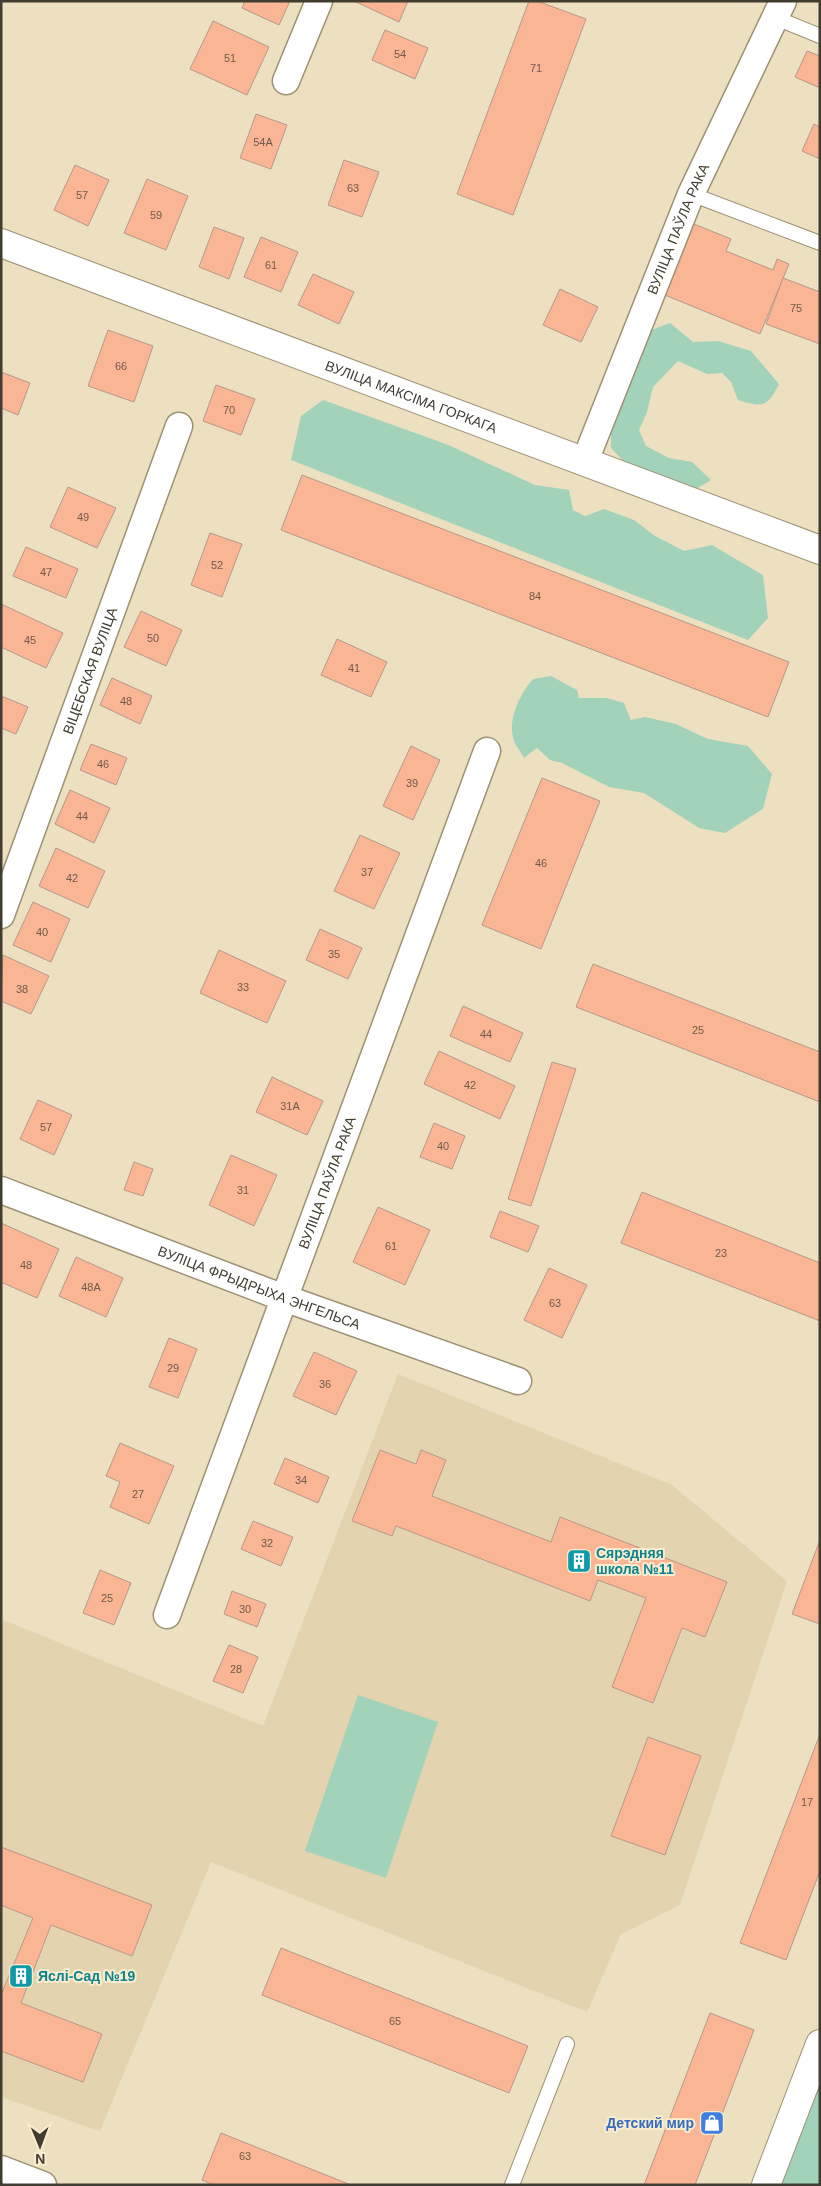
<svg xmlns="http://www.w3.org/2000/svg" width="821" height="2186" font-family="Arial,sans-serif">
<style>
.built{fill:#e3d3ae}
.green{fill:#a3d2ba}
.building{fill:#fab595;stroke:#b69889}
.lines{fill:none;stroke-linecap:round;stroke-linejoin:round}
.service-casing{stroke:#9c9174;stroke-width:16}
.minor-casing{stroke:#9c9174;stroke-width:29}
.tertiary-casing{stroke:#9c9174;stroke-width:30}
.secondary-casing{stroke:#9c9174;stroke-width:30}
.service{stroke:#fff;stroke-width:14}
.minor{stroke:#fff;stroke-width:26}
.tertiary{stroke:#fff;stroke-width:28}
.secondary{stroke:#fff;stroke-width:28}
.labels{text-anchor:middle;stroke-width:4;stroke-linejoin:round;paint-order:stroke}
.number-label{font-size:11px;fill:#705b4a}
.street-label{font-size:14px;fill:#423d31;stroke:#f9edce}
.culture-label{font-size:14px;font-weight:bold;fill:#0d838f;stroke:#f9edce;text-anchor:start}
.shop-label{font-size:14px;font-weight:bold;fill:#366cbe;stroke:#f9edce;text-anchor:end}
</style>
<rect width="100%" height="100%" fill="#ece0c1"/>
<polygon class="built" points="398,1374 672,1485 787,1581 680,1905 621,1934 587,2012 211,1862 100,2131 1,2097 1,1619 263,1726"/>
<g class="green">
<path d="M670,323L693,342L718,341L751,351L779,384C768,407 762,408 738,400L731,382L722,373L707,374L678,361L653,387L647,412L639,430L646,446L669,458L692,462L711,480L696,489L673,480L633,471L611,448V432L649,331Z"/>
<polygon points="323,400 446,444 535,485 569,490 573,510 585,516 604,509 634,520 655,536 684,551 712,545 763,575 768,618 748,640 291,460 301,416"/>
<path d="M551,676L577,690L579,698H607L624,703L631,720L645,717L676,724L708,739L748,746L772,774L763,809L725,833L699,828L644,793L609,787L562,763L550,760L537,748L524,758C521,752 514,744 513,737C508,719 521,692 533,679Z"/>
<polygon points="358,1695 438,1722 386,1878 305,1851"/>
<polygon points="820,2071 820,2185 777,2185"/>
</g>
<g class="building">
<polygon points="245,1 290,1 279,25 242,8"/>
<polygon points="354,1 408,1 399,22"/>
<polygon points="529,1 537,1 586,19 513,215 457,194"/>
<polygon points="213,21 269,47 247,95 190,69"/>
<polygon points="385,30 428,48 415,79 372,60"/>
<polygon points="807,51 820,56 820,88 795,77"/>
<polygon points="256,114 287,125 271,169 240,158"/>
<polygon points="814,124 820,127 820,159 802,151"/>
<polygon points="344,160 379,172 362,217 328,205"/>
<polygon points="75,165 109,180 88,226 54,210"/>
<polygon points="147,179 188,196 166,250 124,233"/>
<polygon points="689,222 731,239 726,251 773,270 777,259 789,264 760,334 660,293"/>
<polygon points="214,227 244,238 229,279 199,267"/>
<polygon points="261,237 298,252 281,292 244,277"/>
<polygon points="313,274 354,292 339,324 298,305"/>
<polygon points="783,278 820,292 820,344 766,324"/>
<polygon points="560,289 598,307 581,342 543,325"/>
<polygon points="108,330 153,346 134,402 88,386"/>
<polygon points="1,372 30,383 18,415 1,408"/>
<polygon points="216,385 255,399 241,435 203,421"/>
<polygon points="302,475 789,662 768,717 281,530"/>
<polygon points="68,487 116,508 97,548 50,527"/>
<polygon points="210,533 242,544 222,597 191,585"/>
<polygon points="26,547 78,569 66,598 13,576"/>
<polygon points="1,604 63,633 46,668 1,647"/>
<polygon points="141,611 182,630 166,666 124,647"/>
<polygon points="337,639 387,662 371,697 321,675"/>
<polygon points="112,678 152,696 140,724 100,705"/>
<polygon points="1,696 28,707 16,734 1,728"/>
<polygon points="91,744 127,758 116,785 80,770"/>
<polygon points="411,746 440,760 413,820 383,806"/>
<polygon points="542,778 600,801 541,949 482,925"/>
<polygon points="70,790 110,808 94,843 55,824"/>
<polygon points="360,835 400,853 374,909 334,891"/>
<polygon points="56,848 105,871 88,908 39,886"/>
<polygon points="33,902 70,919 51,962 13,945"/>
<polygon points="320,929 362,948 348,979 306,960"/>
<polygon points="219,950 286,981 267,1023 200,993"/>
<polygon points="3,955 49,976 31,1014 1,1001"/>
<polygon points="593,964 820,1052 820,1102 576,1007"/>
<polygon points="463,1006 523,1033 510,1062 450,1036"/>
<polygon points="439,1051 515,1086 500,1119 424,1084"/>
<polygon points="552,1062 576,1069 531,1206 508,1199"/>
<polygon points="272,1077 323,1101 307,1135 256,1112"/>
<polygon points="38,1100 72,1115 54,1155 20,1139"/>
<polygon points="434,1123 465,1136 452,1169 420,1157"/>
<polygon points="231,1155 277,1175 254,1226 209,1205"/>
<polygon points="134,1162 153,1169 143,1196 124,1190"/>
<polygon points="642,1192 820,1263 820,1321 621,1243"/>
<polygon points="378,1207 430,1230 405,1285 353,1262"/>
<polygon points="500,1211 539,1226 528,1252 490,1237"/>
<polygon points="1,1223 59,1249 37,1298 1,1282"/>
<polygon points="76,1257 123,1278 106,1317 59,1296"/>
<polygon points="549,1268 587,1285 562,1338 524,1320"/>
<polygon points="169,1338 197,1349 178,1398 149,1387"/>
<polygon points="314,1352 357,1371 336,1415 293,1396"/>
<polygon points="120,1443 174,1466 149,1524 110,1507 120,1482 106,1476"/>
<polygon points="380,1450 416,1464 421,1450 446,1460 432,1496 551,1542 560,1517 727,1582 705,1637 682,1628 653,1703 612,1687 646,1598 598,1580 590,1601 396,1526 392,1536 352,1521"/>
<polygon points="285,1458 329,1477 318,1503 274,1484"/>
<polygon points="253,1521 293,1537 281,1566 241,1549"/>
<polygon points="820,1540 820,1624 792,1614"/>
<polygon points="100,1570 131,1583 114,1625 83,1613"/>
<polygon points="232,1591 266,1604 257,1627 224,1614"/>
<polygon points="229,1645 258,1657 243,1693 213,1681"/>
<polygon points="820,1734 820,1871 786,1960 740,1943"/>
<polygon points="648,1737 701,1756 665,1855 611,1836"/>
<polygon points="1,1847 152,1905 132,1956 51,1925 21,2003 102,2034 83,2082 1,2051 1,1995 33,1918 1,1905"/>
<polygon points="281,1948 528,2046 509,2093 262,1995"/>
<polygon points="710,2013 754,2030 695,2185 644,2185"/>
<polygon points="221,2133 351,2185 214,2185 202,2180"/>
</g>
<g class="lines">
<defs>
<g id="service">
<polyline points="776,18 820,36"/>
<polyline points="691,194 820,243"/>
<polyline points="512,2185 567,2044"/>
</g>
<g id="minor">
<polyline points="286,81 319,1"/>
<path id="s1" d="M585,461L691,194L783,1"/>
<path id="s2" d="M1,915L179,426"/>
<path id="s3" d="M1,1190L284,1298L518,1381"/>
<path id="s4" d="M167,1615L487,751"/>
<polyline points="1,2169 43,2185"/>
</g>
<g id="tertiary">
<path id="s5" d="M1,243L820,550"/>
</g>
<polyline id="secondary" points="766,2185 820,2044"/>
</defs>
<use href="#service" class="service-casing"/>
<use href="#minor" class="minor-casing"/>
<use href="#tertiary" class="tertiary-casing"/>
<use href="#secondary" class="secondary-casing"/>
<use href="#service" class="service"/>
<use href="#minor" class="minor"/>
<use href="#tertiary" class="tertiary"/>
<use href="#secondary" class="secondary"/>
</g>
<defs>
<symbol id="building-square" viewBox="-11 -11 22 22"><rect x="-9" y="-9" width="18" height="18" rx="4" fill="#0f9aa8" stroke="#f9edce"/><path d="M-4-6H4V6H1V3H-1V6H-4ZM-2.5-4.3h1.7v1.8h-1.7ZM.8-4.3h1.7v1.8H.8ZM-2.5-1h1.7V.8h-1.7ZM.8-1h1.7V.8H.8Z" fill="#fff"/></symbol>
<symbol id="shop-square" viewBox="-11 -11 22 22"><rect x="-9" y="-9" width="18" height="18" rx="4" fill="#3f7fe0" stroke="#f9edce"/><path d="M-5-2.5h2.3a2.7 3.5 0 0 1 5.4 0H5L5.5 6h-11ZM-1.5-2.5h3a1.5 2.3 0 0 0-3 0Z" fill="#fff"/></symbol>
</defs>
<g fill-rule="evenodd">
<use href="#building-square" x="565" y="1547" width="28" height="28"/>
<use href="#building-square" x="7" y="1962" width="28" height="28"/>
<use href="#shop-square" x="698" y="2109" width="28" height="28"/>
</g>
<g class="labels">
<g class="number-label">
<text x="400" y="58">54</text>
<text x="230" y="62">51</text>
<text x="536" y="72">71</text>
<text x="263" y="146">54А</text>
<text x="353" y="192">63</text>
<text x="82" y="199">57</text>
<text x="156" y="219">59</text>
<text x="271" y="269">61</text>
<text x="796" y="312">75</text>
<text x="121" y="370">66</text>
<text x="229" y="414">70</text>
<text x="83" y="521">49</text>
<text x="217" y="569">52</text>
<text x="46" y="576">47</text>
<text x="535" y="600">84</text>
<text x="153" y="642">50</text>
<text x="30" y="644">45</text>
<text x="354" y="672">41</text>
<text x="126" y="705">48</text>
<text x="103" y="768">46</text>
<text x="412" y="787">39</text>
<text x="82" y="820">44</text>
<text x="541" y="867">46</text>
<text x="367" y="876">37</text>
<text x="72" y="882">42</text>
<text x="42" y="936">40</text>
<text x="334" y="958">35</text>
<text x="243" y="991">33</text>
<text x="22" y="993">38</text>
<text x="698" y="1034">25</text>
<text x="486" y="1038">44</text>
<text x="470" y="1089">42</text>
<text x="290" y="1110">31А</text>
<text x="46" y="1131">57</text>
<text x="443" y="1150">40</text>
<text x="243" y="1194">31</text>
<text x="391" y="1250">61</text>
<text x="721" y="1257">23</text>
<text x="26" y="1269">48</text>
<text x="91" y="1291">48А</text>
<text x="555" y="1307">63</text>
<text x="173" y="1372">29</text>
<text x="325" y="1388">36</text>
<text x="301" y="1484">34</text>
<text x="138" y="1498">27</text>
<text x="267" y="1547">32</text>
<text x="107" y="1602">25</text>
<text x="245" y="1613">30</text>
<text x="236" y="1673">28</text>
<text x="807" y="1806">17</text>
<text x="395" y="2025">65</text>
<text x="245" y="2160">63</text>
</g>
<g class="street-label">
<text dy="5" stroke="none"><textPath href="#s1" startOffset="250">ВУЛІЦА ПАЎЛА РАКА</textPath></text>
<text dy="5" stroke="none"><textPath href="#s5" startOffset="438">ВУЛІЦА МАКСІМА ГОРКАГА</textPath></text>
<text dy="5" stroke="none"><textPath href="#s2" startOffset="260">ВІЦЕБСКАЯ ВУЛІЦА</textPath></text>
<text dy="5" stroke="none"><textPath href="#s4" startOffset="461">ВУЛІЦА ПАЎЛА РАКА</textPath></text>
<text dy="5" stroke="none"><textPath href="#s3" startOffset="276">ВУЛІЦА ФРЫДРЫХА ЭНГЕЛЬСА</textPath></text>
</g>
<g class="culture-label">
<text x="596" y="1558">Сярэдняя<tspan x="596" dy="16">школа №11</tspan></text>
<text x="38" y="1981">Яслі-Сад №19</text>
</g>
<g class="shop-label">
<text x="694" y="2128">Детский мир</text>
</g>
</g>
<rect width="821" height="2186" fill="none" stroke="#423d31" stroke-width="5"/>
<g transform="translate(40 2146) rotate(179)" stroke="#f9edce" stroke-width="4" paint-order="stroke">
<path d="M0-4L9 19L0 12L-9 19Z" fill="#423d31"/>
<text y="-8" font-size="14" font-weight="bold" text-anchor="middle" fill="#423d31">N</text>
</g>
</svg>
